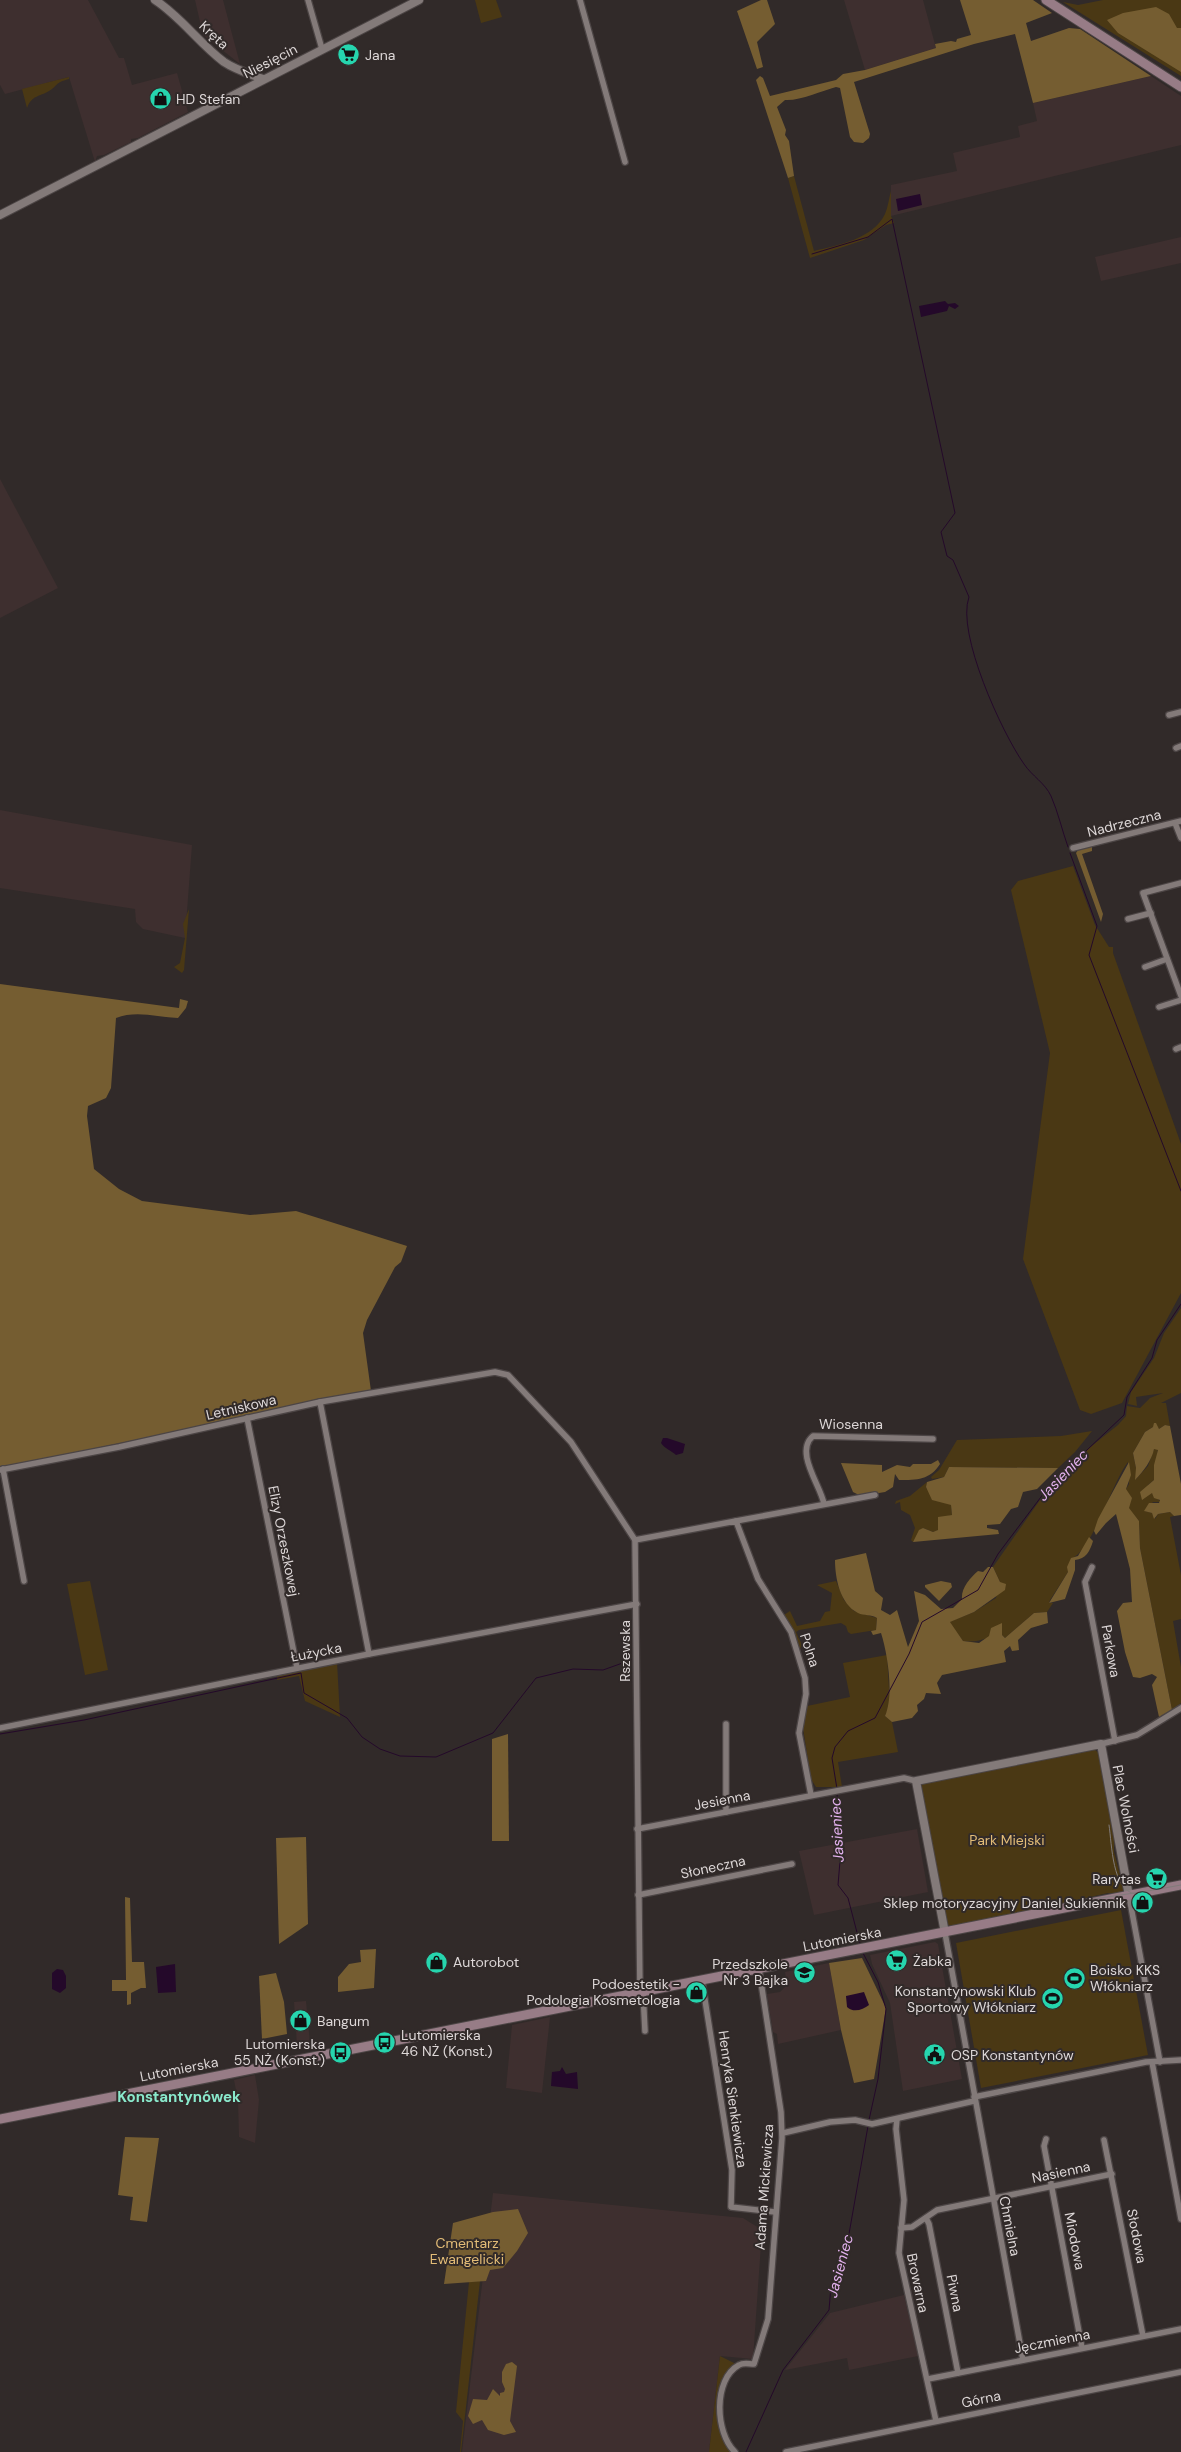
<svg xmlns="http://www.w3.org/2000/svg" width="1181" height="2452" font-family="'DM Sans',sans-serif">
<style>
.built{fill:#3e2f2f}
.green{fill:#4a3814}
.forest{fill:#755d31}
.water{fill:#24092a}
.lines{fill:none;stroke-linecap:round;stroke-linejoin:round}
.stream{stroke:#24092a;stroke-width:1}
.minor-casing{stroke:#4c4545;stroke-width:8}
.tertiary-casing{stroke:#4c4545;stroke-width:10}
.secondary-casing{stroke:#4c4545;stroke-width:11}
.minor{stroke:#837a79;stroke-width:5.5}
.tertiary{stroke:#837a79;stroke-width:8}
.secondary{stroke:#977c86;stroke-width:9}
.tram{stroke:#817b7a;stroke-width:1}
.labels{text-anchor:middle;stroke-width:4;stroke-linejoin:round;paint-order:stroke}
.street-label{font-size:14px;fill:#ddd7d7;stroke:#312a29}
.poi-label{font-size:14px;fill:#ddd7d7;stroke:#312a29;text-anchor:start}
.park-label{font-size:14px;fill:#e3bc77;stroke:#312a29}
.water-label{font-size:15px;font-style:italic;fill:#e2b1ed;stroke:#312a29}
.neighbourhood-label{font-size:15px;font-weight:bold;fill:#8ae9cc;stroke:#312a29}
</style>
<rect width="100%" height="100%" fill="#312a29"/>
<g class="built">
<polygon points="0,0 88,0 119,58 124,58 132,85 177,73 188,112 138,138 131,139 131,142 104,155 97,156 95,162 69,77 5,94 0,85"/>
<polygon points="195,0 223,0 240,64 203,35"/>
<polygon points="844,0 923,0 936,48 865,70"/>
<polygon points="1151,76 1181,96 1181,145 891,216 891,185 957,171 953,153 1020,137 1018,126 1037,121 1033,103"/>
<polygon points="1181,237 1181,263 1101,281 1095,257"/>
<polygon points="0,479 58,588 0,618"/>
<polygon points="0,810 192,845 185,938 143,929 136,922 135,909 0,888"/>
<polygon points="917,1829 928,1892 814,1915 799,1851"/>
<polygon points="935,1942 938,1944 962,2079 903,2091 890,2003 872,1964 870,1955"/>
<polygon points="829,1963 841,2030 778,2044 777,2034 773,2032 767,1994 780,1992 787,1985 785,1972"/>
<polygon points="306,2001 310,2043 297,2045 294,2002"/>
<polygon points="550,2017 542,2093 506,2088 512,2025"/>
<polygon points="255,2075 259,2100 255,2143 239,2137 238,2101 234,2080"/>
<polygon points="493,2193 743,2218 762,2230 753,2359 720,2356 709,2452 462,2452"/>
<polygon points="904,2295 918,2356 849,2370 847,2358 785,2370 830,2313"/>
</g>
<g class="green">
<polygon points="475,0 496,0 502,17 481,23"/>
<polygon points="1103,0 1181,0 1181,76 1063,2 1078,5"/>
<path d="M69,77V79C54,83 59,85 49,91C39,97 32,95 27,108L22,89Z"/>
<path d="M794,176L814,251C838,245 873,239 885,214C888,207 889,198 891,191V216L894,223L886,225L864,240L810,258L788,178Z"/>
<polygon points="1073,866 1095,925 1109,947 1113,947 1113,953 1181,1144 1181,1293 1122,1403 1091,1414 1080,1410 1023,1259 1050,1053 1011,890 1018,881"/>
<polygon points="189,909 184,970 182,973 174,967 180,963 185,938 183,924"/>
<path d="M1181,1308V1393L1161,1403H1166L1170,1426L1165,1425L1159,1429L1153,1427L1145,1432L1133,1453L1136,1468V1479L1148,1466L1154,1449H1158L1154,1480L1148,1485L1149,1493H1152L1161,1502H1153L1145,1511L1152,1513L1155,1519L1158,1514L1170,1512L1174,1516L1170,1517L1181,1575V1619L1173,1621L1181,1667V1703L1172,1710L1140,1548L1139,1521L1128,1508L1126,1489L1129,1484L1128,1462C1112,1482 1093,1550 1071,1559L1068,1572L1050,1600L1049,1603H1053L1047,1612L1034,1613L1005,1638L1002,1635C985,1637 981,1643 963,1641L949,1622L974,1612L996,1598L1000,1582L993,1567L1047,1490L1084,1452L1118,1425L1126,1416L1127,1406L1140,1408L1150,1398L1163,1393L1136,1397L1137,1406L1128,1404L1131,1392L1154,1358L1164,1333Z"/>
<polygon points="1092,1431 1075,1452 1058,1468 949,1467 944,1477 932,1479 931,1477 939,1470 957,1440 1061,1436"/>
<polygon points="927,1482 926,1488 951,1505 952,1515 944,1517 939,1530 933,1532 923,1528 913,1542 911,1540 915,1528 910,1515 901,1510 900,1502 895,1504 896,1501 910,1496"/>
<polygon points="90,1581 108,1670 85,1675 67,1584"/>
<polygon points="836,1581 844,1600 854,1611 877,1618 876,1630 851,1634 848,1632 846,1626 841,1623 799,1630 796,1632 802,1645 800,1649 784,1615 790,1611 797,1626 820,1621 825,1612 830,1611 832,1593 817,1585"/>
<polygon points="887,1655 890,1705 885,1716 892,1722 898,1752 838,1762 842,1787 816,1787 811,1779 803,1728 807,1706 850,1697 843,1663"/>
<polygon points="337,1662 340,1717 305,1701 299,1676 277,1680 277,1675"/>
<polygon points="1088,1749 1095,1750 1100,1754 1114,1837 1114,1852 1124,1890 1120,1894 1108,1893 953,1928 947,1924 920,1788 922,1784"/>
<polygon points="1121,1910 1148,2055 981,2088 956,1943"/>
<polygon points="480,2281 461,2452 460,2452 463,2421 456,2412 469,2282"/>
<polygon points="720,2356 738,2365 721,2388 721,2422 735,2452 709,2452"/>
</g>
<g class="forest">
<polygon points="761,0 767,0 775,24 757,42 763,67 757,69 737,11"/>
<path d="M960,0H1033L1052,13L1026,23L1031,41L1069,28L1080,29L1151,76L1033,103L1015,34L974,44L854,82L870,134L869,138L863,143L854,142L850,137L840,88L836,87C821,91 800,101 785,100L777,107L786,130L785,135L789,141L794,176L788,178L756,80L760,76L763,78L770,96L836,80L843,74L865,70L936,48L935,44L951,41L956,42L957,39L971,35Z"/>
<polygon points="1156,7 1169,14 1177,28 1181,28 1181,72 1118,33 1107,20 1123,13"/>
<polygon points="1092,845 1092,851 1082,854 1103,914 1101,922 1076,853 1080,847"/>
<path d="M0,984L179,1008L180,999L188,1001L186,1008L178,1018C157,1017 136,1010 116,1018L111,1088L106,1098L88,1106L87,1116L94,1169L119,1189L142,1201L250,1215L296,1211L407,1246L401,1262L395,1267L367,1320L363,1333L371,1391L0,1468Z"/>
<path d="M1154,1423H1156L1159,1429L1165,1425L1170,1426L1181,1484V1515L1174,1516L1170,1512L1158,1514L1154,1519L1152,1513L1144,1511L1149,1503H1159L1160,1500L1154,1498L1152,1493L1142,1500L1140,1492L1154,1480V1465L1158,1450L1154,1449C1152,1460 1143,1472 1135,1480L1136,1468L1133,1453L1145,1432L1153,1427Z"/>
<path d="M938,1460L940,1464C930,1480 917,1480 899,1480L895,1474L893,1487L885,1492L861,1496L853,1492L841,1463L882,1465V1472L897,1465L910,1467L913,1464H931Z"/>
<polygon points="1129,1462 1131,1475 1126,1489 1132,1498 1129,1508 1139,1521 1140,1548 1172,1710 1159,1717 1152,1685 1157,1677 1152,1674 1140,1678 1133,1677 1125,1652 1117,1611 1123,1603 1132,1602 1130,1569 1116,1514 1106,1523 1096,1535 1094,1531 1098,1519"/>
<polygon points="949,1467 1058,1468 1037,1489 1023,1492 1018,1507 1011,1509 1000,1524 987,1525 987,1528 998,1530 999,1534 913,1542 919,1530 923,1528 933,1532 938,1530 938,1517 952,1515 951,1505 932,1500 926,1487 927,1482 944,1477"/>
<path d="M1089,1537L1093,1541C1090,1551 1086,1559 1075,1560V1570L1065,1599L1049,1603L1068,1572L1067,1567L1071,1558L1078,1556Z"/>
<path d="M866,1553L875,1591L883,1598L881,1610L890,1615L897,1610L908,1647L919,1621L914,1591L925,1595L941,1609L953,1608L962,1599C961,1588 970,1578 978,1571L983,1572L988,1567H993L1000,1582L1006,1584L1005,1590L974,1612L950,1622L963,1641L979,1643L989,1636L991,1628L1002,1623V1635L1005,1638L1034,1613L1047,1612L1048,1623L1031,1628L1018,1640L1019,1650L1012,1651L1010,1646L1004,1651L1006,1662L942,1675L937,1683L941,1694L926,1693L924,1699L917,1705L918,1711L912,1718L892,1722L885,1716C894,1696 888,1655 881,1633L873,1635L871,1631L876,1630L877,1618C871,1614 864,1616 858,1613C840,1604 835,1578 835,1560Z"/>
<polygon points="941,1581 951,1583 952,1587 939,1601 925,1587 925,1585"/>
<polygon points="508,1734 509,1841 492,1841 492,1739"/>
<polygon points="306,1837 308,1924 279,1944 276,1838"/>
<polygon points="125,1897 130,1898 132,1962 144,1962 146,1988 141,1988 131,1993 131,2004 127,2005 127,1991 112,1991 112,1980 126,1980"/>
<polygon points="376,1949 374,1988 338,1992 338,1977 349,1964 361,1962 360,1950"/>
<polygon points="862,1958 886,2008 874,2079 854,2083 841,2030 829,1963"/>
<polygon points="276,1973 284,2002 287,2034 262,2039 259,1976"/>
<polygon points="125,2137 159,2138 147,2222 130,2220 133,2197 118,2195"/>
<polygon points="518,2209 528,2233 517,2251 503,2268 490,2270 486,2281 444,2284 453,2223 493,2212"/>
<polygon points="512,2362 517,2366 510,2421 516,2432 504,2435 488,2430 482,2420 473,2424 468,2416 473,2399 487,2400 493,2389 500,2396 500,2393 504,2392 505,2389 502,2382 502,2372 506,2364"/>
</g>
<g class="water">
<polygon points="920,194 922,205 898,211 896,199"/>
<polygon points="945,301 948,304 955,303 959,306 955,309 949,306 947,311 921,317 919,306"/>
<path d="M663,1438H667L685,1444L683,1453L676,1455C672,1451 664,1448 661,1443Z"/>
<polygon points="175,1964 176,1992 158,1993 156,1967"/>
<polygon points="57,1969 63,1970 66,1976 66,1988 60,1993 52,1989 52,1973"/>
<path d="M864,1992L869,2005C863,2010 853,2013 847,2007L846,1996Z"/>
<polygon points="562,2067 566,2074 577,2072 578,2089 551,2086 552,2072 560,2071"/>
</g>
<g class="lines">
<g class="stream">
<path d="M812,254L868,237L892,219L955,513L941,532L947,556L953,560L969,597C956,633 1002,733 1024,764C1032,776 1045,783 1051,796C1058,812 1062,830 1068,847"/>
<polyline points="1070,853 1097,926 1089,955 1181,1191"/>
<polyline points="0,1734 84,1720 301,1673 304,1693 347,1718 362,1737 380,1749 400,1756 436,1757 493,1733 536,1678 573,1669 603,1670 631,1660"/>
<polyline points="837,1789 832,1758 835,1747 848,1731 875,1718 909,1654 922,1622 978,1590 998,1554 1050,1485 1124,1415 1127,1397 1152,1358 1157,1340 1181,1304"/>
<polyline points="837,1793 841,1849 838,1885 848,1898 860,1944"/>
<polyline points="863,1953 878,1982 886,2009 878,2079 869,2120"/>
<polyline points="746,2452 783,2370 829,2310 831,2286 846,2251 868,2126"/>
</g>
<defs>
<g id="minor">
<polyline points="308,0 322,49"/>
<polyline points="580,0 625,162"/>
<polyline points="1169,715 1181,712"/>
<polyline points="1176,748 1181,746"/>
<polyline points="1175,823 1181,838"/>
<polyline points="1073,848 1181,821"/>
<polyline points="1181,883 1143,893 1181,996"/>
<polyline points="1128,919 1151,913"/>
<polyline points="1145,967 1167,959"/>
<polyline points="1159,1007 1181,1000"/>
<polyline points="1176,1049 1181,1047"/>
<polyline points="320,1402 369,1654"/>
<polyline points="247,1418 297,1668"/>
<polyline points="3,1469 24,1581"/>
<polyline points="0,1470 119,1447 320,1402 495,1372 508,1375 571,1442 635,1540 640,1993"/>
<path d="M824,1504C821,1486 794,1452 813,1436L933,1439"/>
<polyline points="736,1521 875,1495"/>
<polyline points="635,1540 736,1521 758,1579 791,1632 805,1678 806,1694 799,1733 811,1795"/>
<polyline points="1092,1567 1085,1582 1115,1741"/>
<polyline points="726,1724 726,1812"/>
<polyline points="0,1728 369,1654 637,1604"/>
<polyline points="1101,1744 1137,1735 1181,1708"/>
<polyline points="637,1829 904,1778 916,1781"/>
<polyline points="638,1895 792,1864"/>
<polyline points="1129,1896 1160,2062"/>
<polyline points="945,1933 1023,2360"/>
<polyline points="702,1981 732,2170 731,2207 775,2212"/>
<polyline points="643,1992 645,2031"/>
<polyline points="1152,2062 1181,2219"/>
<polyline points="974,2097 1146,2062 1181,2060"/>
<polyline points="897,2119 896,2129 904,2200 899,2253 936,2421"/>
<polyline points="783,2133 830,2122 855,2120 872,2124 974,2101"/>
<polyline points="1046,2139 1044,2146 1082,2348"/>
<polyline points="1104,2140 1143,2336"/>
<polyline points="926,2218 929,2224 958,2373"/>
<polyline points="901,2228 912,2227 937,2210 1112,2174"/>
<polyline points="928,2379 1181,2329"/>
<path d="M735,2452C715,2433 713,2379 739,2365C744,2362 749,2364 754,2364L768,2319L782,2138L781,2112L759,1969"/>
<polyline points="786,2452 1181,2372"/>
</g>
<g id="tertiary">
<path d="M155,0C181,17 199,43 224,62C236,70 250,74 263,79"/>
<polyline points="0,215 419,0"/>
<polyline points="945,1933 916,1781 1101,1744 1129,1896"/>
</g>
<g id="secondary">
<polyline points="1046,0 1181,87"/>
<polyline points="0,2119 1181,1885"/>
</g>
</defs>
<use href="#minor" class="minor-casing"/>
<use href="#tertiary" class="tertiary-casing"/>
<use href="#secondary" class="secondary-casing"/>
<use href="#minor" class="minor"/>
<use href="#tertiary" class="tertiary"/>
<use href="#secondary" class="secondary"/>
<g class="tram">
<path d="M1109,1825C1112,1845 1112,1890 1135,1894"/>
<path d="M1067,1904C1105,1896 1143,1893 1181,1885"/>
</g>
</g>
<defs>
<symbol id="supermarket-disc" viewBox="-11 -11 22 22"><circle r="9.5" fill="#26d5ae" stroke="#312a29"/><path d="M-6-5.5h2.5l.6 2H6L4.5 2H-2.5L-4.4-4H-6ZM-1.5 3.2a1.3 1.3 0 1 0 .1 0ZM3 3.2a1.3 1.3 0 1 0 .1 0Z" fill="#111"/></symbol>
<symbol id="shop-disc" viewBox="-11 -11 22 22"><circle r="9.5" fill="#26d5ae" stroke="#312a29"/><path d="M-5-2.5h2.3a2.7 3.5 0 0 1 5.4 0H5L5.5 6h-11ZM-1.5-2.5h3a1.5 2.3 0 0 0-3 0Z" fill="#111"/></symbol>
<symbol id="school-disc" viewBox="-11 -11 22 22"><circle r="9.5" fill="#26d5ae" stroke="#312a29"/><path d="M0-5L7-2L0 1L-7-2ZM-4 1L0 2.5L4 1V4Q0 6-4 4Z" fill="#111"/></symbol>
<symbol id="stadium-disc" viewBox="-11 -11 22 22"><circle r="9.5" fill="#26d5ae" stroke="#312a29"/><path d="M0-5a6.5 5 0 1 0 0 10a6.5 5 0 1 0 0-10ZM-3.5-1.8h7v3.6h-7Z" fill="#111"/></symbol>
<symbol id="bus-disc" viewBox="-11 -11 22 22"><circle r="9.5" fill="#26d5ae" stroke="#312a29"/><path d="M-5-6H5V4H4V6H2V4H-2V6H-4V4H-5ZM-3.5-4V0h7V-4ZM-3.5 1.2v1.5H-2V1.2ZM2 1.2v1.5H3.5V1.2Z" fill="#111"/></symbol>
<symbol id="civic-disc" viewBox="-11 -11 22 22"><circle r="9.5" fill="#26d5ae" stroke="#312a29"/><path d="M-.6-6.5H3V-4.5H.6V-3L4-1V1h2V6H-6V1h2V-1L-.6-3ZM-1.2 2.5V6h2.4V2.5Z" fill="#111"/></symbol>
</defs>
<g fill-rule="evenodd">
<use href="#supermarket-disc" x="336" y="42" width="25" height="25"/>
<use href="#shop-disc" x="148" y="86" width="25" height="25"/>
<use href="#supermarket-disc" x="1144" y="1866" width="25" height="25"/>
<use href="#shop-disc" x="1130" y="1890" width="25" height="25"/>
<use href="#supermarket-disc" x="884" y="1948" width="25" height="25"/>
<use href="#shop-disc" x="424" y="1950" width="25" height="25"/>
<use href="#school-disc" x="792" y="1960" width="25" height="25"/>
<use href="#stadium-disc" x="1062" y="1966" width="25" height="25"/>
<use href="#shop-disc" x="684" y="1980" width="25" height="25"/>
<use href="#stadium-disc" x="1040" y="1986" width="25" height="25"/>
<use href="#shop-disc" x="288" y="2008" width="25" height="25"/>
<use href="#bus-disc" x="372" y="2030" width="25" height="25"/>
<use href="#bus-disc" x="328" y="2040" width="25" height="25"/>
<use href="#civic-disc" x="922" y="2042" width="25" height="25"/>
</g>
<g class="labels">
<g class="street-label">
<text transform="translate(214 35) rotate(43)" y="5">Kręta</text>
<text transform="translate(270 61) rotate(-27)" y="5">Niesięcin</text>
<text transform="translate(1124 823) rotate(-14)" y="5">Nadrzeczna</text>
<text transform="translate(241 1407) rotate(-13)" y="5">Letniskowa</text>
<text x="851" y="1429">Wiosenna</text>
<text transform="translate(284 1541) rotate(79)" y="5">Elizy Orzeszkowej</text>
<text transform="translate(810 1650) rotate(72)" y="5">Polna</text>
<text transform="translate(625 1651) rotate(-90)" y="5">Rszewska</text>
<text transform="translate(1111 1651) rotate(80)" y="5">Parkowa</text>
<text transform="translate(316 1652) rotate(-11)" y="5">Łużycka</text>
<text transform="translate(722 1800) rotate(-11)" y="5">Jesienna</text>
<text transform="translate(1126 1809) rotate(79)" y="5">Plac Wolności</text>
<text transform="translate(713 1867) rotate(-12)" y="5">Słoneczna</text>
<text transform="translate(842 1939) rotate(-11)" y="5">Lutomierska</text>
<text transform="translate(179 2069) rotate(-11)" y="5">Lutomierska</text>
<text transform="translate(733 2099) rotate(82)" y="5">Henryka Sienkiewicza</text>
<text transform="translate(1061 2172) rotate(-12)" y="5">Nasienna</text>
<text transform="translate(764 2187) rotate(-86)" y="5">Adama Mickiewicza</text>
<text transform="translate(1010 2226) rotate(79)" y="5">Chmielna</text>
<text transform="translate(1137 2236) rotate(79)" y="5">Słodowa</text>
<text transform="translate(1075 2241) rotate(79)" y="5">Miodowa</text>
<text transform="translate(918 2283) rotate(78)" y="5">Browarna</text>
<text transform="translate(955 2293) rotate(79)" y="5">Piwna</text>
<text transform="translate(1052 2341) rotate(-11)" y="5">Jęczmienna</text>
<text transform="translate(981 2399) rotate(-11)" y="5">Górna</text>
</g>
<g class="poi-label">
<text x="365" y="60">Jana</text>
<text x="176" y="104">HD Stefan</text>
<text x="1141" y="1884" text-anchor="end">Rarytas</text>
<text x="1126" y="1908" text-anchor="end">Sklep motoryzacyjny Daniel Sukiennik</text>
<text x="913" y="1966">Żabka</text>
<text x="453" y="1967">Autorobot</text>
<text x="788" y="1969" text-anchor="end">Przedszkole<tspan x="788" dy="16">Nr 3 Bajka</tspan></text>
<text x="1090" y="1975">Boisko KKS<tspan x="1090" dy="16">Włókniarz</tspan></text>
<text x="680" y="1989" text-anchor="end">Podoestetik -<tspan x="680" dy="16">Podologia Kosmetologia</tspan></text>
<text x="1036" y="1996" text-anchor="end">Konstantynowski Klub<tspan x="1036" dy="16">Sportowy Włókniarz</tspan></text>
<text x="317" y="2026">Bangum</text>
<text x="401" y="2040">Lutomierska<tspan x="401" dy="16">46 NŻ (Konst.)</tspan></text>
<text x="325" y="2049" text-anchor="end">Lutomierska<tspan x="325" dy="16">55 NŻ (Konst.)</tspan></text>
<text x="951" y="2060">OSP Konstantynów</text>
</g>
<g class="park-label">
<text x="1007" y="1845">Park Miejski</text>
<text x="467" y="2248">Cmentarz<tspan x="467" dy="16">Ewangelicki</tspan></text>
</g>
<g class="water-label">
<text transform="translate(1063 1475) rotate(-46)" y="5">Jasieniec</text>
<text transform="translate(837 1830) rotate(-93)" y="5">Jasieniec</text>
<text transform="translate(840 2266) rotate(-75)" y="5">Jasieniec</text>
</g>
<g class="neighbourhood-label">
<text x="179" y="2102">Konstantynówek</text>
</g>
</g>
</svg>
